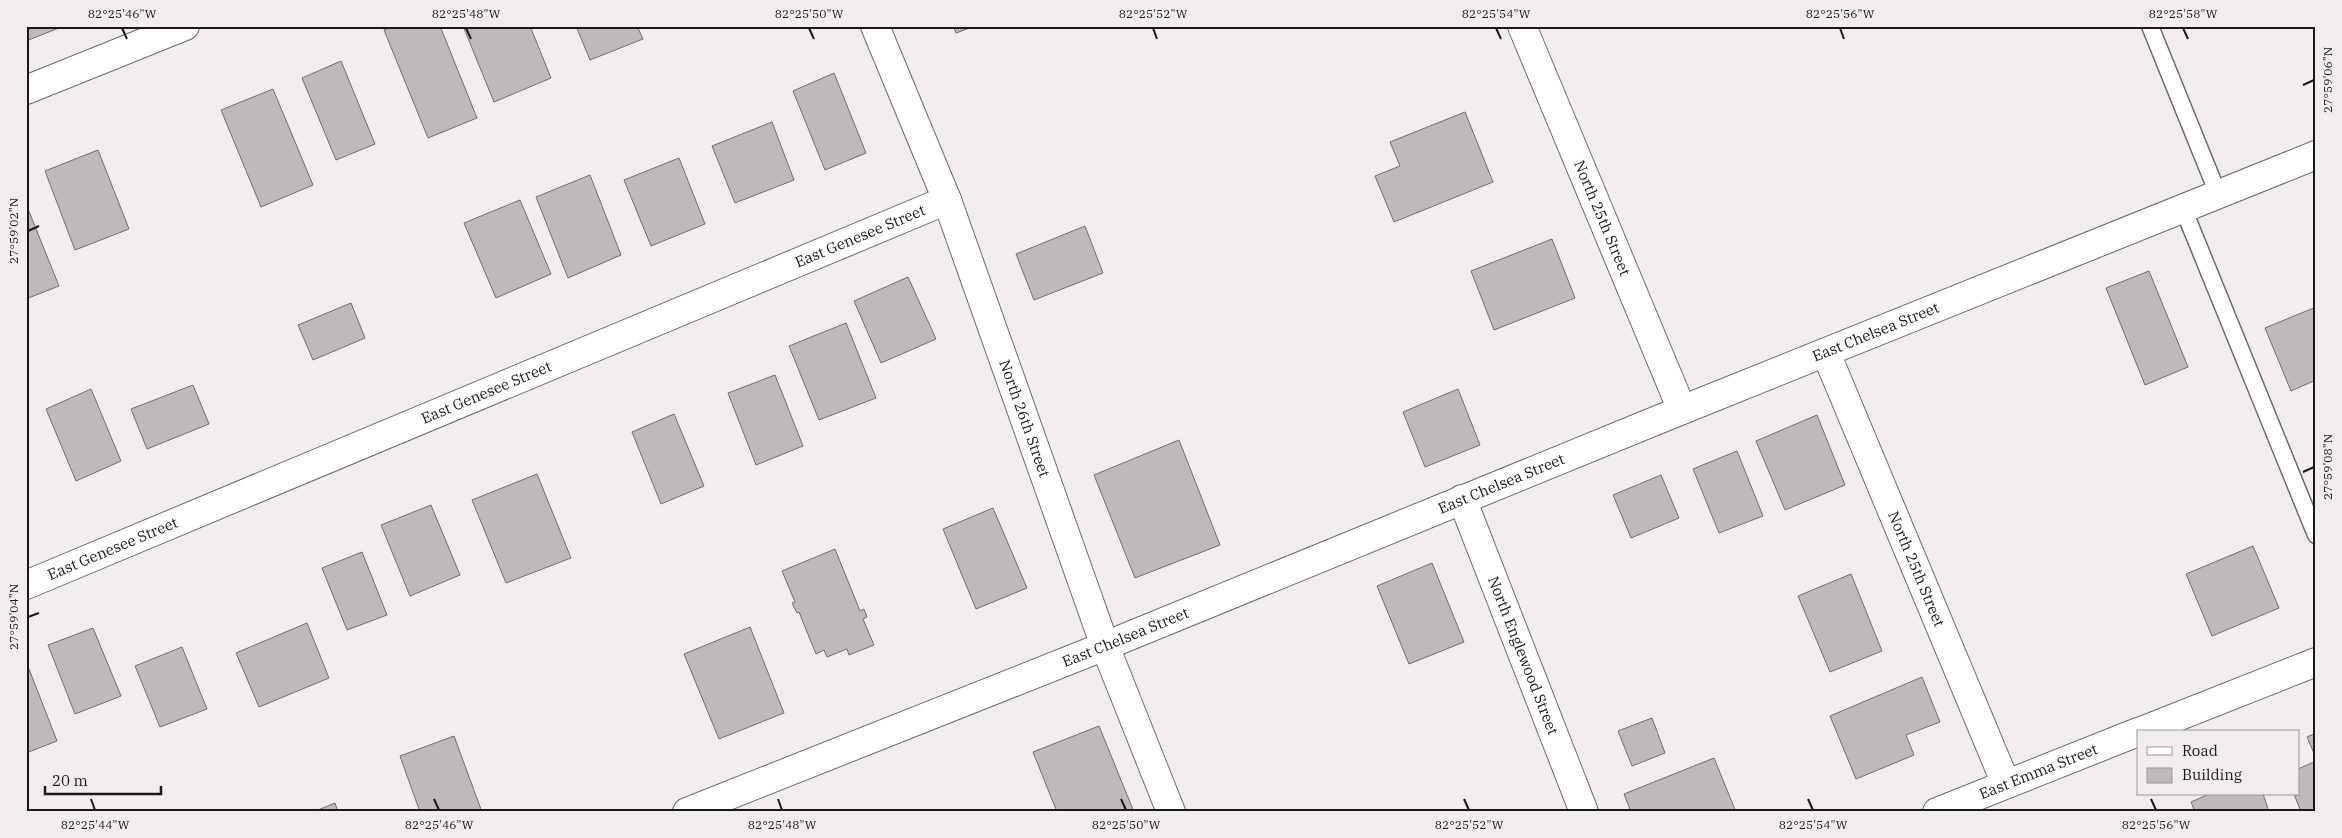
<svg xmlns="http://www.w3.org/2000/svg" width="2342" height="838" font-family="'IBM Plex Serif',serif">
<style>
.building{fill:#bfbaba;stroke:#736f6f}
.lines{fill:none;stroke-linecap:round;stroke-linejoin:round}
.service-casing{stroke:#6f6b6b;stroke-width:19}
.minor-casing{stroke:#6f6b6b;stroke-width:30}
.service{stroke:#fff;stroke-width:16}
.minor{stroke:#fff;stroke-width:28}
.ticks{fill:none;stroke:#1a1818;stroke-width:2}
.labels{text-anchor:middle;stroke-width:5;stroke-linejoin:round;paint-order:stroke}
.street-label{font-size:15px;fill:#1a1818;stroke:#f1eded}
.neatline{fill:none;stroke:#1a1818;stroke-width:2}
.ticks-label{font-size:12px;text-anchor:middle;fill:#1a1818}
</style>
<rect width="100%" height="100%" fill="#f1eded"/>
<g class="building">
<polygon points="26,26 64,26 26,41"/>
<polygon points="394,26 440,26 477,118 428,138 384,30"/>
<polygon points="463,26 530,26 551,78 494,102"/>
<polygon points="576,26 637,26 643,39 590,60"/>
<polygon points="953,26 975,26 956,33"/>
<polygon points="341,61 375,144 336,160 302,78"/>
<polygon points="834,73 866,153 825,170 793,91"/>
<polygon points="273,89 313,185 261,207 221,110"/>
<polygon points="1465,112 1493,182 1394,222 1375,176 1400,166 1390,142"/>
<polygon points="772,122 794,180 735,203 712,146"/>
<polygon points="98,150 129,229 75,250 45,171"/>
<polygon points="679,158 705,224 651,246 624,180"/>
<polygon points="590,175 621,255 568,278 536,197"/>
<polygon points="520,200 551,274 496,298 464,223"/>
<polygon points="26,204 59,286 26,299"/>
<polygon points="1085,226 1103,273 1034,300 1016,254"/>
<polygon points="1552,239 1575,298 1494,330 1471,271"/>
<polygon points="2149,271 2188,367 2145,385 2106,288"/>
<polygon points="908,277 936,339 881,363 854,301"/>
<polygon points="351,303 365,338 313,360 298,325"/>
<polygon points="2316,307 2316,380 2291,391 2265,328"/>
<polygon points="846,323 876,398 819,420 789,346"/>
<polygon points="775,375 803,446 756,465 728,393"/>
<polygon points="193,385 209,424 147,449 131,409"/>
<polygon points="91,389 121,461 76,481 46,409"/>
<polygon points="1458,389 1480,445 1425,467 1403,412"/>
<polygon points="674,414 704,486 661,504 632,432"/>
<polygon points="1817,415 1845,485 1785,510 1756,441"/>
<polygon points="1179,440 1220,545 1135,578 1094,475"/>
<polygon points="1737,451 1763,516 1719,533 1693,469"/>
<polygon points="537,474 571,558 506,583 472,500"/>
<polygon points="1661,475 1679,518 1631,538 1613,495"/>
<polygon points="431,505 460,575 410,596 381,525"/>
<polygon points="993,508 1027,588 976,609 943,529"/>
<polygon points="2253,546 2279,608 2212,636 2186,574"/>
<polygon points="835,549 860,611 864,609 867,617 863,619 874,645 849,655 847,649 827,657 824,650 816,654 799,612 797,613 792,603 795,602 782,571"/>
<polygon points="362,552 387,615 347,630 322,568"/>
<polygon points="1432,563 1464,642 1409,664 1377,586"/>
<polygon points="1851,574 1882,651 1830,672 1798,596"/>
<polygon points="307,623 329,678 259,707 236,653"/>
<polygon points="750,627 784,713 719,739 684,654"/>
<polygon points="93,628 121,696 75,714 48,645"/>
<polygon points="182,647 207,709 160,727 135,666"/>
<polygon points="29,669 57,741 26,753 26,671"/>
<polygon points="1922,677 1940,722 1906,735 1914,755 1856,779 1830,716"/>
<polygon points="1652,718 1665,753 1632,766 1618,731"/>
<polygon points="1099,726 1134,812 1057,812 1033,752"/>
<polygon points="2316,733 2316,758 2307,737"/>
<polygon points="454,736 482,812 420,812 400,756"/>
<polygon points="1714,758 1736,812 1631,812 1624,794"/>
<polygon points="2316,761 2316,812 2301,812 2294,794 2298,794 2298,769"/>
<polygon points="2209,794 2263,794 2269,812 2195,812 2191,802"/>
<polygon points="335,803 338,812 313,812"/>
</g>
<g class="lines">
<defs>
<g id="service">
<polyline points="2150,26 2218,194"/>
<polyline points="2183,208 2316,535"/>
</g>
<g id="minor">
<path id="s1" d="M875,26L947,200L1105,646L1171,812"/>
<path id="s2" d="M1522,26L1682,410"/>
<polyline points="26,90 185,26"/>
<path id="s3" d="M1826,353L2006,784"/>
<path id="s4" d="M1462,499L1584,812"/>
<path id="s5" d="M26,585L947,200"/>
<polyline points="2139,732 2316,662"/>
<path id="s6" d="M687,812L1105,646L1682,410L2316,155"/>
<path id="s7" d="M1937,812L2138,732"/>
</g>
</defs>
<use href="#service" class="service-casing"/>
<use href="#minor" class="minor-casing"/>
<use href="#service" class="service"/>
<use href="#minor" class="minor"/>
</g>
<path class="ticks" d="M122,28L127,39M466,28L471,39M809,28L814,39M1153,28L1157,39M1496,28L1501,39M1840,28L1844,39M2183,28L2188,39M2303,85L2314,80M28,231L39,226M2303,472L2314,467M28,617L39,613M91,799L95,810M434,799L439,810M778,799L782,810M1121,799L1126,810M1464,799L1469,810M1808,799L1813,810M2151,799L2156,810"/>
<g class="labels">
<g class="street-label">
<text dy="5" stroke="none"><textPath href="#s2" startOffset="208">North 25th Street</textPath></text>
<text dy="5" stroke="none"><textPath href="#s5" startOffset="904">East Genesee Street</textPath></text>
<text dy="5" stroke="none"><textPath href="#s6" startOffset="1282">East Chelsea Street</textPath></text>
<text dy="5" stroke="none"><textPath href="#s5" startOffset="499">East Genesee Street</textPath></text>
<text dy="5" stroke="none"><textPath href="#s1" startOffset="420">North 26th Street</textPath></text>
<text dy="5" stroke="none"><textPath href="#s6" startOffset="878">East Chelsea Street</textPath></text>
<text dy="5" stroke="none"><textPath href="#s5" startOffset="94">East Genesee Street</textPath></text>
<text dy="5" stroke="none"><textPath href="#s3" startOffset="234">North 25th Street</textPath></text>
<text dy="5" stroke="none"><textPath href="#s6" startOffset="472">East Chelsea Street</textPath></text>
<text dy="5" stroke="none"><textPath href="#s4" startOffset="168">North Englewood Street</textPath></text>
<text dy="5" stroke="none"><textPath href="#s7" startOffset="109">East Emma Street</textPath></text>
</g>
</g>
<rect width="2342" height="838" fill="none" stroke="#f1eded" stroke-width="55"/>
<rect x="2137" y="730" width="162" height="65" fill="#f1eded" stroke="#9b9898"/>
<rect x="2147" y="747" width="25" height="8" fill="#ffffff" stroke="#9b9898"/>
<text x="2182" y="756" font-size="15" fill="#1a1818">Road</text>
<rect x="2147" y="768" width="25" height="15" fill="#bfbaba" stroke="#9b9898"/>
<text x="2182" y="780" font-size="15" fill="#1a1818">Building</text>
<path d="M45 786v8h116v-8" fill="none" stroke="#1a1818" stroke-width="2.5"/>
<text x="52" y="786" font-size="15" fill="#1a1818" stroke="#f1eded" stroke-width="4" paint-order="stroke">20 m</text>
<rect x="28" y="28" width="2286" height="782" class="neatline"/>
<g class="ticks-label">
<text x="122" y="18">82°25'46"W</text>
<text x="466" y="18">82°25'48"W</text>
<text x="809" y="18">82°25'50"W</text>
<text x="1153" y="18">82°25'52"W</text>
<text x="1496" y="18">82°25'54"W</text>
<text x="1840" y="18">82°25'56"W</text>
<text x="2183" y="18">82°25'58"W</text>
<text transform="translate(2328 80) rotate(-90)" y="4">27°59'06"N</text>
<text transform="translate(14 231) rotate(-90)" y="4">27°59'02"N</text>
<text transform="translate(2328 467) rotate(-90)" y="4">27°59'08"N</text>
<text transform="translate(14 617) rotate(-90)" y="4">27°59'04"N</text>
<text x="95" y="829">82°25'44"W</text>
<text x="439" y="829">82°25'46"W</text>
<text x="782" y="829">82°25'48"W</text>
<text x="1126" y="829">82°25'50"W</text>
<text x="1469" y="829">82°25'52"W</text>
<text x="1813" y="829">82°25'54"W</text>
<text x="2156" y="829">82°25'56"W</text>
</g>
</svg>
